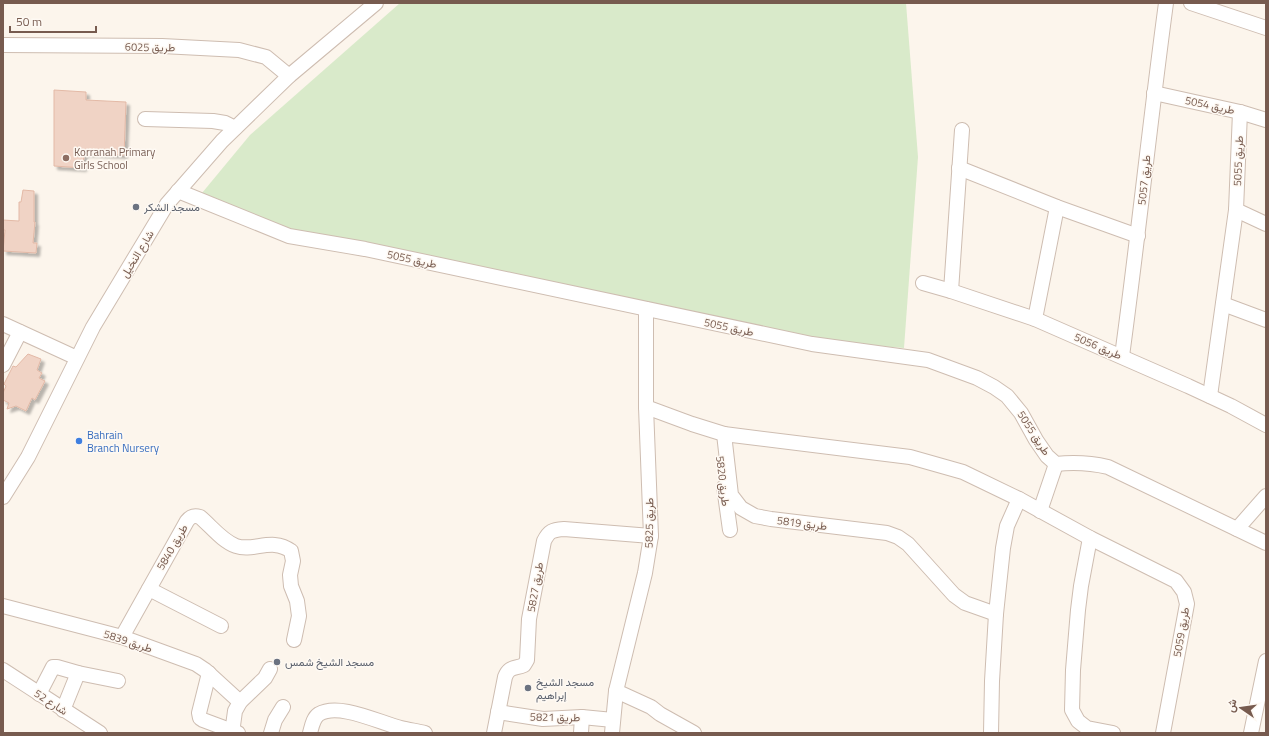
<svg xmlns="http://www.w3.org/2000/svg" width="1269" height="736" font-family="'Titillium Web',Vazirmatn,sans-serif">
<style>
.green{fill:#d9eaca}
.building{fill:#f0d3c5;stroke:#e3b9a6;filter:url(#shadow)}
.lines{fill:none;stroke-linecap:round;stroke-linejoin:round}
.minor-casing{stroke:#cebdb1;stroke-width:16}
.minor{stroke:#fff;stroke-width:14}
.education-dot{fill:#8d6e63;stroke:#fef9f3;stroke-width:1.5}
.worship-dot{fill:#6b7280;stroke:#fef9f3;stroke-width:1.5}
.shop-dot{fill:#3f7fe0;stroke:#fef9f3;stroke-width:1.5}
.labels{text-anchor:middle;stroke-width:3;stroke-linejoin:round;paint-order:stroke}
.street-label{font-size:11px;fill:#775b4f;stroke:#fef9f3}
.education-label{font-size:11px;fill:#785e54;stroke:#fef9f3;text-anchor:start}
.worship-label{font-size:11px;fill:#5b616d;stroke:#fef9f3;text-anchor:start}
.shop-label{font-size:11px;fill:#366cbe;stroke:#fef9f3;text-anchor:start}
</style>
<defs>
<filter id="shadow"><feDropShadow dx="3.5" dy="3.5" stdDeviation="1" flood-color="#0004"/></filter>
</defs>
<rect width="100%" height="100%" fill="#fcf5ec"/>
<polygon class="green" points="400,3 906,3 918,157 904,348 838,343 285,231 202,193 250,135"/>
<g class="building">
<polygon points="54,90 86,92 86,100 126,102 124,155 84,153 83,168 54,166"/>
<polygon points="23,190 34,191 34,222 35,222 33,243 37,243 36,253 3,251 5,230 3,230 3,220 19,221 19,202 21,202"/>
<polygon points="28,354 41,359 37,370 42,373 39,378 45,381 35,400 32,398 26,411 16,406 7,409 9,403 3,400 3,393 6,386 4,384 13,366 16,367"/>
</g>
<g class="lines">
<defs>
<g id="minor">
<polyline points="1191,3 1266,28"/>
<polyline points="3,45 162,46 239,50 266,57 289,76"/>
<polyline points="1154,93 1240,112 1266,120"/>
<polyline points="145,119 213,121 225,123 235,128"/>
<polyline points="959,168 1057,207 1138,236"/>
<path d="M178,191L289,236L365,249L812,344L928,360L977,378L994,387L1007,396L1021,413L1036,440L1047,456L1056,464C1074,462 1091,463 1108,467L1266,543"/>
<polyline points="1236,210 1266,224"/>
<polyline points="923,283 951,291 1035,319 1188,386 1231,406 1266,425"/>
<polyline points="951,291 962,130"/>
<polyline points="1223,304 1266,320"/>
<polyline points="1035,319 1057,207"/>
<polyline points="3,324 77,358"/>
<path d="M1122,356C1138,239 1150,121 1166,3"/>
<polyline points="3,365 20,332"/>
<polyline points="1210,396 1236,210 1240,112"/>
<polyline points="646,407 692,424 724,434 731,495 741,508 755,516 771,519 887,533 898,537 908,544 954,595 965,603 996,614"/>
<polyline points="724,434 910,457 963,472 1019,499 1090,538 1176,581 1184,592 1187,604 1163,733"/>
<polyline points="724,487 730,530"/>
<polyline points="3,497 28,457 93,327 167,204 222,141 289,76 376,3"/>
<polyline points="1040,511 1056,464"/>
<polyline points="1237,529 1266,496"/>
<polyline points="1090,538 1081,586 1078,610 1073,670 1072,710 1078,721 1087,728 1113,733"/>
<polyline points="149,589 221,626"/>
<polyline points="3,606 122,637 196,664 205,670 240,702"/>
<path d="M122,637L187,521C191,516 194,515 200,517C211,526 222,541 236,546C254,552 272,537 291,551L293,561L290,575L291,586L297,601L299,616L294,640"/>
<polyline points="3,670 100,733"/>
<polyline points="209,673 199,713 200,718 203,720 238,733"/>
<polyline points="616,691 651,707 660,714 694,733"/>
<polyline points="39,694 53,667 57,667 78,673 118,681"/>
<polyline points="63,710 78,673"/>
<polyline points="498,712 543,719 582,717 613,720"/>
<polyline points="232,733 235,711 240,702 265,678 270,669"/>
<polyline points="271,733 275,720 283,707"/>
<path d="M310,733C312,726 313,718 319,714C339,702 380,723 401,728C409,730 417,731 425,733"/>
<path d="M494,733L505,677C509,666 515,669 524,665L527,660L529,619L544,541C549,531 552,530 564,529L651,536"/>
<polyline points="581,733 582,717"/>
<polyline points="612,733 616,691 645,573 651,536 646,407 646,309"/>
<polyline points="991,733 992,681 996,614 1003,548 1007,526 1019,499"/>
<polyline points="1251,733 1266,661"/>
</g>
</defs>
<use href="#minor" class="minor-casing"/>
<use href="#minor" class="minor"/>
</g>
<circle class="education-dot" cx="66" cy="158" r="4"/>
<g class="worship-dot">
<circle cx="136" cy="207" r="4"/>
<circle cx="277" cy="662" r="4"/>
<circle cx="528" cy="688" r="4"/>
</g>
<circle class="shop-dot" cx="79" cy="441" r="4"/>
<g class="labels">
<g class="street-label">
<text transform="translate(150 47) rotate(1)" y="4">طريق 6025</text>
<text transform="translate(1210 105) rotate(12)" y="4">طريق 5054</text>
<text transform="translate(1238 161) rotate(-88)" y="4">طريق 5055</text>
<text transform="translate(1144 180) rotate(-84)" y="4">طريق 5057</text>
<text transform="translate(137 254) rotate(-59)" y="4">شارع النخيل</text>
<text transform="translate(412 259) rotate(12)" y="4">طريق 5055</text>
<text transform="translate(729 327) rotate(12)" y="4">طريق 5055</text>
<text transform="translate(1098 346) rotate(23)" y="4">طريق 5056</text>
<text transform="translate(1034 433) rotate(57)" y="4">طريق 5055</text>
<text transform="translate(723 481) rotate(83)" y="4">طريق 5820</text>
<text transform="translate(649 523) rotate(-89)" y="4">طريق 5825</text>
<text transform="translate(802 523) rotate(7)" y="4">طريق 5819</text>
<text transform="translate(172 547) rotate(-60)" y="4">طريق 5840</text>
<text transform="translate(535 587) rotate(-80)" y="4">طريق 5827</text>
<text transform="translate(1181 632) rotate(-80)" y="4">طريق 5059</text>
<text transform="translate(128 641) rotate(18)" y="4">طريق 5839</text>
<text transform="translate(51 702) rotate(33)" y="4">شارع 52</text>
<text transform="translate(555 717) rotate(1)" y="4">طريق 5821</text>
</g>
<g class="education-label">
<text x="74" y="156">Korranah Primary<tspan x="74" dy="13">Girls School</tspan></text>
</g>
<g class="worship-label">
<text x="144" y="211">مسجد الشكر</text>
<text x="285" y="666">مسجد الشيخ شمس</text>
<text x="536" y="686">مسجد الشيخ<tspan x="536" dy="13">إبراهيم</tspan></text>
</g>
<g class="shop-label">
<text x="87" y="439">Bahrain<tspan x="87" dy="13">Branch Nursery</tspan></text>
</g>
</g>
<rect width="1269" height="736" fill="none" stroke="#775b4f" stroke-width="8"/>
<g transform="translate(1241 708) rotate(283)" stroke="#fef9f3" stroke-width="3" paint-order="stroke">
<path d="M0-3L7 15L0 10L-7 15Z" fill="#775b4f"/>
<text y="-6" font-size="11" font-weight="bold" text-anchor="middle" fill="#775b4f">ش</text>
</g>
<path d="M10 26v6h86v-6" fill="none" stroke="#775b4f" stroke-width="2"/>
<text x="16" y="26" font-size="12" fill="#775b4f" stroke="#fef9f3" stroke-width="3" paint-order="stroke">50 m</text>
</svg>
